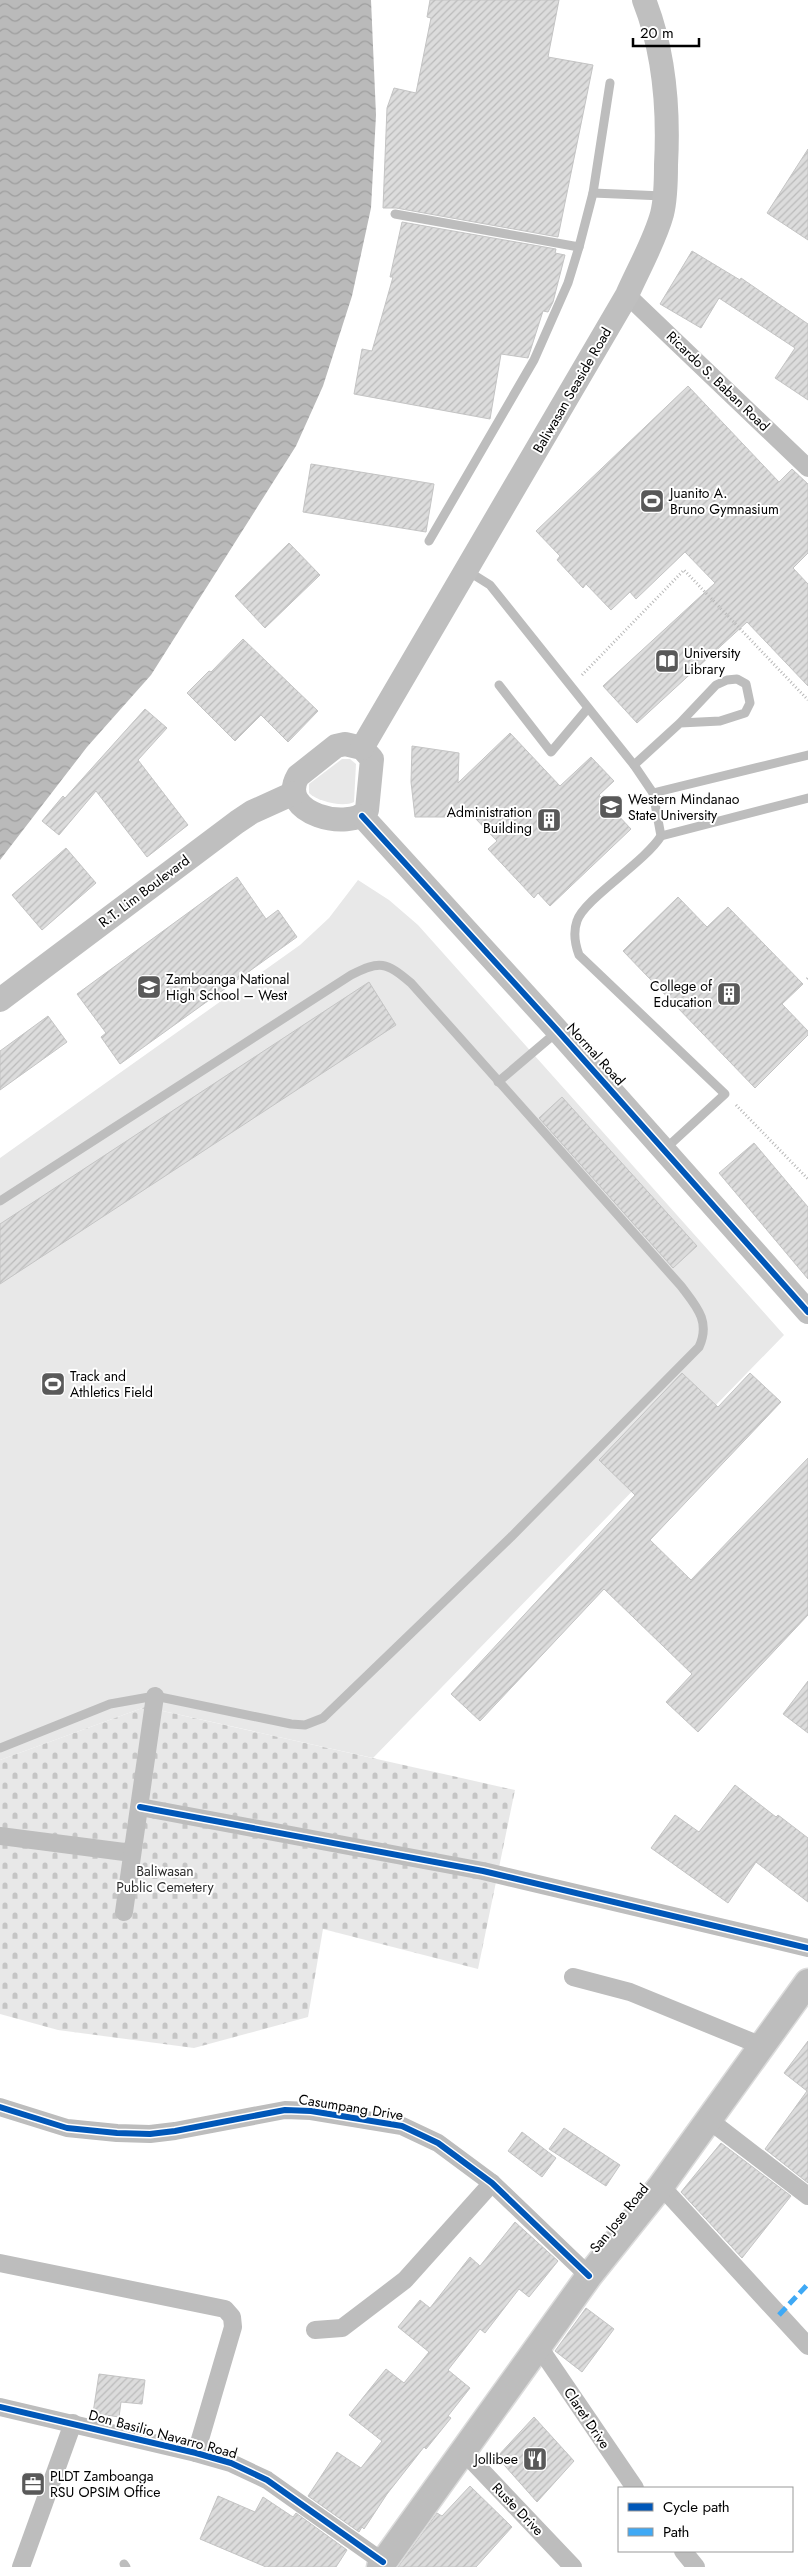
<svg xmlns="http://www.w3.org/2000/svg" width="808" height="2567" font-family="Jost,sans-serif">
<style>
.green{fill:#e8e8e8}
.cemetery{fill:url(#cemetery-stones)}
.water{fill:url(#water-waves)}
.building{fill:url(#building-hatch);stroke:#c4c4c4}
.lines{fill:none;stroke-linecap:round;stroke-linejoin:round}
.primary-casing{stroke:#dbdbdb;stroke-width:29}
.path{stroke:#b8b8b8;stroke-width:3;stroke-dasharray:1 2.5;stroke-linecap:butt}
.lane{stroke:#bdbdbd;stroke-width:9}
.street{stroke:#bdbdbd;stroke-width:18}
.secondary{stroke:#bfbfbf;stroke-width:24}
.primary{stroke:#bdbdbd;stroke-width:26}
.quiet{stroke:#3fa9f5;stroke-width:5;stroke-dasharray:10 5;stroke-linecap:butt}
.cycleway-casing{stroke:#fff;stroke-width:9}
.cycleway{stroke:#0057b8;stroke-width:6}
.labels{text-anchor:middle;stroke-width:4;stroke-linejoin:round;paint-order:stroke}
.street-label{font-size:14px;fill:#000;stroke:#fff}
.poi-label{font-size:14px;fill:#000;stroke:#fff;text-anchor:start}
.park-label{font-size:14px;fill:#2d2d2d;stroke:#fff}
</style>
<defs>
<pattern id="cemetery-stones" width="16" height="16" patternUnits="userSpaceOnUse" patternTransform="scale(1.25)"><rect width="16" height="16" fill="#e8e8e8"/><path d="M2 7V4a2 2 0 0 1 4 0v3zM10 15v-3a2 2 0 0 1 4 0v3z" fill="#c5c5c5"/></pattern>
<pattern id="water-waves" width="16" height="10" patternUnits="userSpaceOnUse" patternTransform="scale(1.25)"><rect width="16" height="10" fill="#bababa"/><path d="M0 5q4-4 8 0t8 0" fill="none" stroke="#9e9e9e"/></pattern>
<pattern id="building-hatch" width="6" height="6" patternUnits="userSpaceOnUse" patternTransform="scale(1.25)"><rect width="6" height="6" fill="#dcdcdc"/><path d="M-1 1l2-2M0 6l6-6M5 7l2-2" fill="none" stroke="#bbb"/></pattern>
</defs>
<rect width="100%" height="100%" fill="#fff"/>
<g class="green">
<path d="M342,759H350L356,764L354,802C343,808 317,801 309,793V784Z"/>
<polygon points="358,880 389,900 418,925 784,1335 373,1758 145,1707 0,1760 0,1158 300,945 329,918"/>
</g>
<polygon class="cemetery" points="145,1707 515,1790 478,1969 323,1929 308,2017 194,2048 58,2030 0,2014 0,1760"/>
<polygon class="water" points="0,0 371,0 376,115 371,208 352,296 323,386 296,446 151,675 87,747 0,860"/>
<g class="building">
<polygon points="430,0 559,0 548,57 593,65 558,237 396,208 383,208 387,108 394,88 416,93 431,18 427,17"/>
<polygon points="808,149 808,240 767,213"/>
<polygon points="402,222 556,249 555,253 565,255 553,302 548,312 543,311 528,358 501,354 490,419 354,394 362,349 372,351 393,277 390,277"/>
<polygon points="692,251 740,280 741,278 808,324 808,400 775,378 795,348 719,298 701,328 660,304"/>
<polygon points="688,386 779,482 792,469 808,484 808,553 793,568 808,584 808,686 747,622 637,723 603,686 715,583 685,552 636,599 630,592 611,610 586,584 583,588 557,560 560,556 536,531"/>
<polygon points="311,464 434,484 426,532 303,512"/>
<polygon points="289,543 320,575 265,628 235,596"/>
<polygon points="243,639 318,711 288,742 261,715 235,741 187,693 209,671 211,672"/>
<polygon points="145,709 167,728 138,760 188,825 147,857 96,791 59,835 42,821 63,796 65,798"/>
<polygon points="510,733 560,786 591,757 614,781 599,795 631,829 550,906 538,893 534,898 488,849 497,841 474,817 415,817 411,782 412,746 459,753 458,783"/>
<polygon points="66,848 96,883 42,930 12,895"/>
<polygon points="237,877 266,919 278,910 297,937 120,1064 101,1037 106,1033 77,994"/>
<polygon points="678,897 707,927 728,907 803,984 782,1004 808,1031 808,1035 755,1088 623,951"/>
<polygon points="369,982 396,1025 0,1284 0,1224"/>
<polygon points="48,1016 67,1042 0,1090 0,1051"/>
<polygon points="562,1097 697,1246 673,1268 539,1118"/>
<polygon points="754,1143 808,1207 808,1279 719,1173"/>
<polygon points="682,1373 718,1407 750,1373 781,1402 650,1540 691,1580 808,1458 808,1615 698,1732 666,1702 692,1674 604,1589 480,1721 451,1694 635,1495 599,1460"/>
<polygon points="808,1681 808,1733 783,1714"/>
<polygon points="735,1785 776,1817 778,1815 808,1838 808,1902 756,1862 728,1903 651,1848 675,1815 699,1832"/>
<polygon points="808,2041 808,2183 765,2149 807,2091 784,2073"/>
<polygon points="564,2128 620,2165 606,2186 549,2149"/>
<polygon points="522,2132 556,2158 542,2177 508,2151"/>
<polygon points="721,2143 791,2196 742,2258 681,2192"/>
<polygon points="515,2222 558,2261 529,2297 519,2289 485,2333 480,2329 448,2370 470,2388 448,2416 451,2418 426,2449 424,2447 387,2494 364,2529 362,2527 359,2532 308,2496 337,2452 361,2468 382,2441 349,2415 386,2369 404,2383 429,2352 398,2327 420,2300 430,2308 470,2257 480,2266"/>
<polygon points="586,2308 614,2329 582,2372 555,2351"/>
<polygon points="99,2374 145,2380 142,2404 121,2402 119,2417 93,2413"/>
<polygon points="534,2417 574,2461 537,2502 497,2457"/>
<polygon points="470,2486 512,2527 476,2567 398,2567 437,2513 442,2516"/>
<polygon points="218,2496 255,2512 263,2497 293,2517 296,2513 347,2550 336,2567 266,2567 200,2539"/>
</g>
<g class="lines">
<defs>
<polyline id="primary" points="380,2567 589,2276 661,2186 808,1982"/>
</defs>
<use href="#primary" class="primary-casing"/>
<g class="path">
<polyline points="582,675 684,570 808,700"/>
<polyline points="807,979 808,978"/>
<polyline points="736,1105 808,1179"/>
</g>
<g class="lane">
<polyline points="593,193 663,196"/>
<polyline points="395,214 579,247 593,193 610,83"/>
<polyline points="429,541 534,360 568,283 579,247"/>
<path d="M466,570L490,585L634,765L653,793L661,836C644,863 584,899 577,921C573,932 575,944 579,955L725,1094L664,1150"/>
<polyline points="499,685 551,752 588,708"/>
<polyline points="634,765 680,723 716,685 727,680 737,679 746,684 750,703 745,713 720,721 680,723"/>
<polyline points="653,793 808,755"/>
<polyline points="661,836 808,798"/>
<polyline points="498,1082 558,1031"/>
<path d="M0,1201L351,975C380,960 386,962 411,983L681,1286C696,1306 711,1321 699,1347L511,1537L323,1718L305,1725L291,1724L155,1696L110,1704L0,1748"/>
<polyline points="124,2564 126,2567"/>
</g>
<g class="street">
<polyline points="627,295 808,468"/>
<polyline points="140,1807 483,1871 808,1948"/>
<polyline points="0,1836 132,1853"/>
<polyline points="124,1912 155,1696"/>
<polyline points="573,1977 630,1992 762,2046"/>
<polyline points="0,2107 67,2128 117,2133 150,2134 175,2131 285,2110 311,2111 402,2126 438,2143 492,2183 589,2276"/>
<polyline points="709,2120 808,2196"/>
<polyline points="661,2186 808,2346"/>
<polyline points="0,2263 225,2309 232,2317 233,2327 196,2453"/>
<polyline points="315,2330 342,2328 405,2280 492,2183"/>
<polyline points="539,2347 635,2488"/>
<polyline points="0,2407 196,2453 231,2463 267,2480 383,2562"/>
<polyline points="462,2450 573,2567"/>
<polyline points="683,2551 696,2567"/>
<polyline points="21,2567 73,2423"/>
</g>
<g class="secondary">
<path d="M345,744L362,748L372,759L367,810C351,832 276,814 298,776L336,746Z"/>
<path d="M362,748L627,295C638,270 655,240 662,214C666,198 666,181 666,165C669,109 665,53 644,0"/>
<polyline points="362,816 558,1031 808,1312"/>
<polyline points="0,1000 237,822 252,812 294,793"/>
</g>
<use href="#primary" class="primary"/>
<polyline class="quiet" points="779,2315 808,2284"/>
<defs>
<g id="cycleway">
<polyline points="362,816 558,1031 808,1312"/>
<polyline points="140,1807 483,1871 808,1948"/>
<polyline points="0,2107 67,2128 117,2133 150,2134 175,2131 285,2110 311,2111 402,2126 438,2143 492,2183 589,2276"/>
<polyline points="0,2407 196,2453 231,2463 267,2480 383,2562"/>
</g>
</defs>
<use href="#cycleway" class="cycleway-casing"/>
<use href="#cycleway" class="cycleway"/>
</g>
<defs>
<symbol id="stadium-square" viewBox="-11 -11 22 22"><rect x="-9" y="-9" width="18" height="18" rx="4" fill="#595959" stroke="#fff"/><path d="M0-5a6.5 5 0 1 0 0 10a6.5 5 0 1 0 0-10ZM-3.5-1.8h7v3.6h-7Z" fill="#fff"/></symbol>
<symbol id="library-square" viewBox="-11 -11 22 22"><rect x="-9" y="-9" width="18" height="18" rx="4" fill="#595959" stroke="#fff"/><path d="M-6-4Q-3-5.5-.7-3.5V5Q-3 3-6 4ZM6-4Q3-5.5 .7-3.5V5Q3 3 6 4Z" fill="#fff"/></symbol>
<symbol id="university-square" viewBox="-11 -11 22 22"><rect x="-9" y="-9" width="18" height="18" rx="4" fill="#595959" stroke="#fff"/><path d="M0-5L7-2L0 1L-7-2ZM-4 1L0 2.5L4 1V4Q0 6-4 4Z" fill="#fff"/></symbol>
<symbol id="building-square" viewBox="-11 -11 22 22"><rect x="-9" y="-9" width="18" height="18" rx="4" fill="#595959" stroke="#fff"/><path d="M-4-6H4V6H1V3H-1V6H-4ZM-2.5-4.3h1.7v1.8h-1.7ZM.8-4.3h1.7v1.8H.8ZM-2.5-1h1.7V.8h-1.7ZM.8-1h1.7V.8H.8Z" fill="#fff"/></symbol>
<symbol id="school-square" viewBox="-11 -11 22 22"><rect x="-9" y="-9" width="18" height="18" rx="4" fill="#595959" stroke="#fff"/><path d="M0-5L7-2L0 1L-7-2ZM-4 1L0 2.5L4 1V4Q0 6-4 4Z" fill="#fff"/></symbol>
<symbol id="restaurant-square" viewBox="-11 -11 22 22"><rect x="-9" y="-9" width="18" height="18" rx="4" fill="#595959" stroke="#fff"/><path d="M-5-6h1v4h1v-4h1v4h1v-4h1v5L-1.5 .5V6h-2V.5L-5-1ZM5-6V6H3V1.5H1.5Q1.5-4 5-6Z" fill="#fff"/></symbol>
<symbol id="office-square" viewBox="-11 -11 22 22"><rect x="-9" y="-9" width="18" height="18" rx="4" fill="#595959" stroke="#fff"/><path d="M-6-3h4V-5.5h4V-3h4V5H-6ZM-1-4.5V-3h2v-1.5ZM-6 0V1H6V0Z" fill="#fff"/></symbol>
</defs>
<g fill-rule="evenodd">
<use href="#stadium-square" x="638" y="487" width="28" height="28"/>
<use href="#library-square" x="653" y="647" width="28" height="28"/>
<use href="#university-square" x="597" y="793" width="28" height="28"/>
<use href="#building-square" x="535" y="806" width="28" height="28"/>
<use href="#school-square" x="135" y="973" width="28" height="28"/>
<use href="#building-square" x="715" y="980" width="28" height="28"/>
<use href="#stadium-square" x="39" y="1370" width="28" height="28"/>
<use href="#restaurant-square" x="521" y="2445" width="28" height="28"/>
<use href="#office-square" x="19" y="2470" width="28" height="28"/>
</g>
<g class="labels">
<g class="street-label">
<text transform="translate(718 381) rotate(44)" y="5">Ricardo S. Baban Road</text>
<text transform="translate(572 390) rotate(-60)" y="5">Baliwasan Seaside Road</text>
<text transform="translate(144 891) rotate(-37)" y="5">R.T. Lim Boulevard</text>
<text transform="translate(596 1054) rotate(48)" y="5">Normal Road</text>
<text transform="translate(351 2107) rotate(9)" y="5">Casumpang Drive</text>
<text transform="translate(619 2218) rotate(-51)" y="5">San Jose Road</text>
<text transform="translate(587 2418) rotate(56)" y="5">Claret Drive</text>
<text transform="translate(163 2434) rotate(15)" y="5">Don Basilio Navarro Road</text>
<text transform="translate(518 2509) rotate(46)" y="5">Ruste Drive</text>
</g>
<g class="poi-label">
<text x="670" y="498">Juanito A.<tspan x="670" dy="16">Bruno Gymnasium</tspan></text>
<text x="684" y="658">University<tspan x="684" dy="16">Library</tspan></text>
<text x="628" y="804">Western Mindanao<tspan x="628" dy="16">State University</tspan></text>
<text x="532" y="817" text-anchor="end">Administration<tspan x="532" dy="16">Building</tspan></text>
<text x="166" y="984">Zamboanga National<tspan x="166" dy="16">High School – West</tspan></text>
<text x="712" y="991" text-anchor="end">College of<tspan x="712" dy="16">Education</tspan></text>
<text x="70" y="1381">Track and<tspan x="70" dy="16">Athletics Field</tspan></text>
<text x="518" y="2464" text-anchor="end">Jollibee</text>
<text x="50" y="2481">PLDT Zamboanga<tspan x="50" dy="16">RSU OPSIM Office</tspan></text>
</g>
<g class="park-label">
<text x="165" y="1876">Baliwasan<tspan x="165" dy="16">Public Cemetery</tspan></text>
</g>
</g>
<rect x="618" y="2487" width="175" height="65" fill="#ffffff" stroke="#999999"/>
<rect x="628" y="2503" width="25" height="8" fill="#0057b8" stroke="#999999"/>
<text x="663" y="2512" font-size="15" fill="#000000">Cycle path</text>
<rect x="628" y="2528" width="25" height="8" fill="#3fa9f5" stroke="#999999"/>
<text x="663" y="2537" font-size="15" fill="#000000">Path</text>
<path d="M633 38v8h66v-8" fill="none" stroke="#000000" stroke-width="2.5"/>
<text x="640" y="38" font-size="15" fill="#000000" stroke="#ffffff" stroke-width="4" paint-order="stroke">20 m</text>
</svg>
